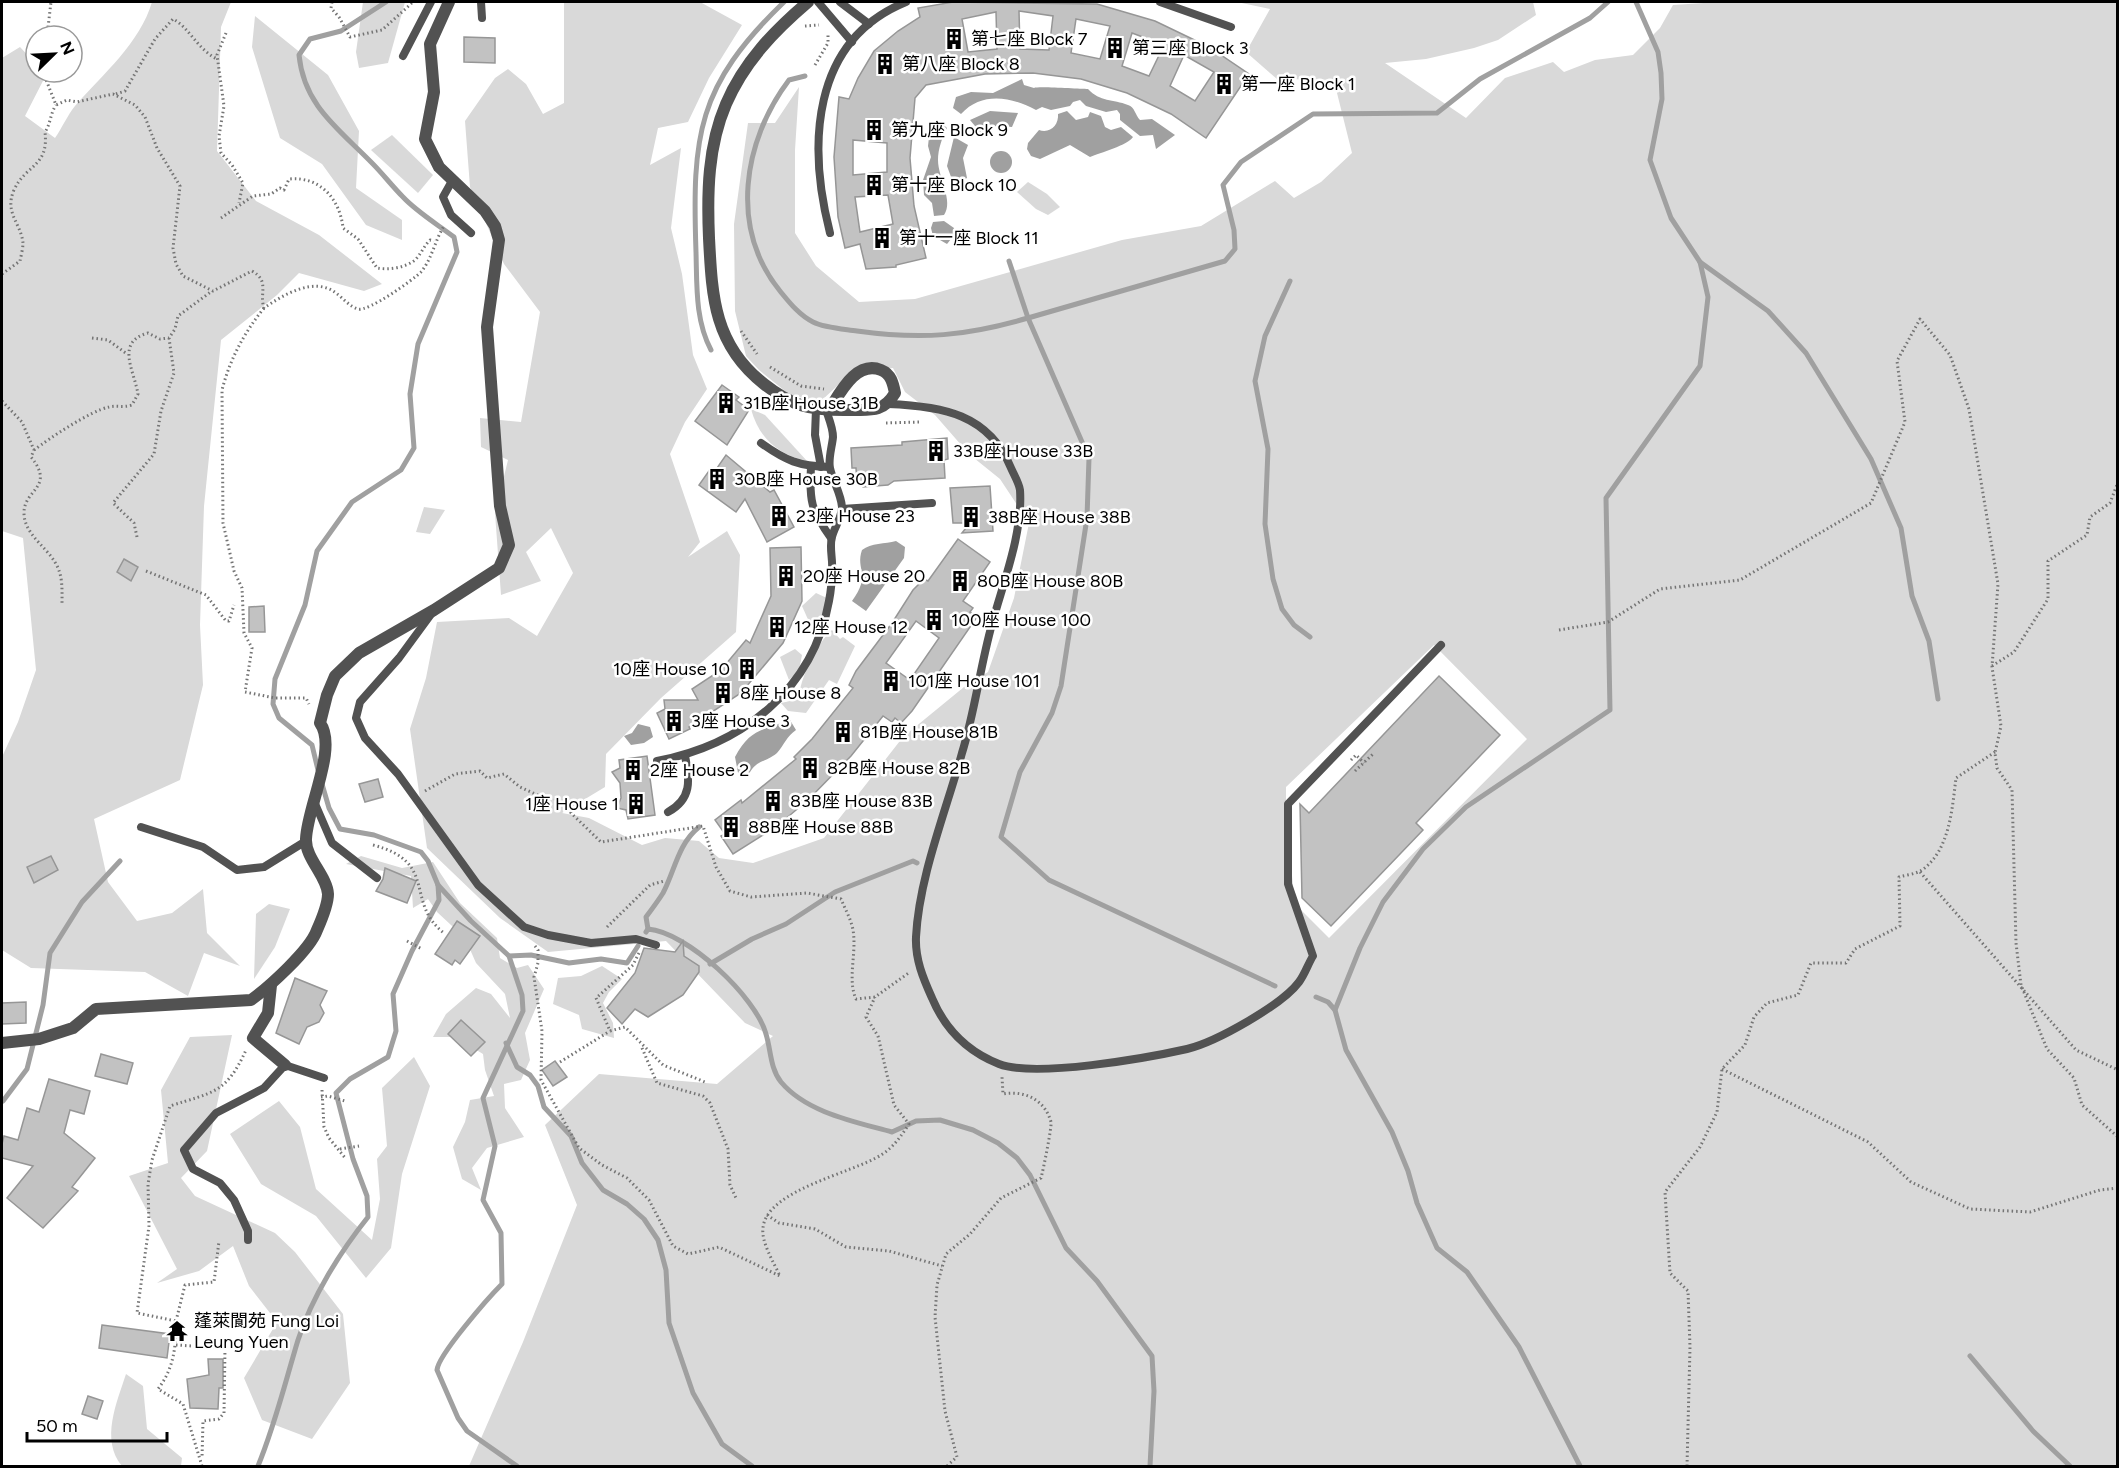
<svg xmlns="http://www.w3.org/2000/svg" width="2119" height="1468" font-family="Figtree,'Noto Sans TC',sans-serif">
<style>
.green{fill:#d9d9d9;fill-rule:evenodd}
.water{fill:#a0a0a0}
.lines{fill:none;stroke-linecap:round;stroke-linejoin:round}
.stream{stroke:#a0a0a0;stroke-width:5}
.building{fill:#c2c2c2;stroke:#969696;stroke-width:1.5;fill-rule:evenodd}
.path{stroke:#747474;stroke-width:3;stroke-dasharray:1.5 3;stroke-linecap:butt}
.lane{stroke:#525252;stroke-width:8}
.street{stroke:#525252;stroke-width:12}
.labels{text-anchor:middle;stroke-width:5;stroke-linejoin:round;paint-order:stroke}
.poi-label{font-size:18px;fill:#000;stroke:#fff;text-anchor:start}
</style>
<rect width="100%" height="100%" fill="#fff"/>
<g class="green">
<path d="M152,2H231L221,27L217,151L256,201L319,235L382,284L364,291L299,273L277,295L221,340L204,506L200,625L203,685L180,780L94,819L108,882L137,921L172,913L203,889L207,933L240,966L204,953L188,996L145,972L31,968L2,950V757L18,722L36,670L23,538L2,531V58L20,47L36,64V72L46,75L25,116L55,138C62,128 67,116 75,106C103,74 140,43 152,2Z"/>
<polygon points="363,2 405,2 388,63 359,68 356,52"/>
<path d="M564,2H700L742,25L709,78L688,122L658,128L650,165L681,148L671,228L682,274L693,355L707,389L685,422L670,454L700,542L688,557L727,531L740,555L736,632L661,698L606,754L605,787L562,813L589,818L642,845L665,838L699,841L719,858L753,863L824,838L903,737L964,687L988,672L1014,598L1029,523L1000,479L969,454L935,415L905,392L893,368L852,372L820,402L790,395L759,370L746,356L735,311L734,224L748,123H775L799,87L795,150V233L816,266L859,302L915,299L1122,240L1201,226L1275,181L1294,198L1321,182L1352,153L1337,93L1341,80L1277,79L1246,52L1270,9L1237,2H1533L1536,15L1498,40L1474,48L1426,59L1385,63L1466,118L1505,78L1553,62L1564,72L1595,60L1633,55L1660,28L1673,5L1719,2H2117V1466H469L523,1342L577,1205L545,1125L599,1074L717,1084L773,1036L745,1023L666,941L548,952L500,918L427,848L410,729L426,678L437,622L509,618L537,636L573,573L551,528L526,552L541,581L501,595L495,513L508,460L481,447L480,418L521,422L540,312L504,264L470,187L465,121L495,78L508,69L526,84L543,114L564,103ZM1434,645L1527,739L1329,938L1295,904L1286,819V787Z"/>
<polygon points="255,16 328,75 359,131 356,188 402,220 402,240 366,225 322,164 280,138 252,47"/>
<polygon points="392,135 433,175 418,193 371,150"/>
<polygon points="1028,182 1047,194 1060,207 1048,215 1036,209 1017,192"/>
<path d="M751,409L765,415L807,461C777,454 759,438 751,409Z"/>
<polygon points="424,507 445,510 430,534 416,532"/>
<polygon points="816,593 829,599 828,610 815,626 810,624 802,606"/>
<path d="M832,630L840,639L843,637L855,646L837,684L829,680L806,713L788,711L781,703L799,699C799,680 817,643 832,630Z"/>
<polygon points="795,649 802,655 799,670 789,680 780,657"/>
<polygon points="361,856 402,868 433,862 460,903 497,938 500,958 517,968 528,965 544,989 525,1033 530,1060 521,1080 504,1084 505,1108 524,1137 487,1148 472,1168 481,1190 462,1179 453,1147 465,1122 470,1100 494,1096 485,1070 483,1054 455,1037 433,1037 446,1014 476,988 491,994 510,1018 505,994 476,963 465,938 437,912 428,899 413,908 411,876 346,864"/>
<polygon points="269,904 290,909 275,947 254,979 256,914"/>
<polygon points="602,966 622,979 609,992 603,1003 613,1023 614,1038 582,1029 579,1015 553,1004 558,978 581,976"/>
<polygon points="232,1035 207,1151 181,1178 195,1196 275,1233 295,1252 343,1314 350,1383 312,1439 262,1420 244,1378 277,1322 249,1286 233,1246 199,1271 157,1283 177,1269 129,1176 168,1163 161,1090 190,1037"/>
<polygon points="414,1057 430,1086 402,1174 391,1248 366,1278 316,1216 261,1184 230,1134 279,1101 300,1127 316,1189 372,1240 380,1199 377,1159 387,1146 382,1088"/>
<path d="M126,1374L143,1386L147,1429L182,1458L181,1466H122C100,1440 117,1402 126,1374Z"/>
</g>
<g class="water">
<path d="M1022,79L1024,85L1034,88C1038,86 1079,89 1088,89C1100,102 1113,99 1128,105C1135,107 1135,115 1140,120L1152,119L1175,135L1156,149L1153,135L1140,136L1120,120V114L1117,110L1106,112L1086,106L1080,100L1073,102L1070,106L1051,110L1042,107L1036,110C1012,97 982,91 961,114L953,108L956,97L971,92L993,93Z"/>
<polygon points="990,111 1018,113 1012,127 996,126 980,132 970,120"/>
<path d="M1067,111L1076,120L1088,117L1090,112L1101,116L1105,127L1111,130L1121,127L1133,137C1128,145 1100,153 1090,157L1070,145L1040,159L1031,156L1027,149L1028,143L1039,130C1050,134 1059,125 1058,114Z"/>
<path d="M940,121L947,128C942,138 938,149 938,160C938,178 954,201 944,215L934,216L932,203L924,195L923,180L931,157L928,146L930,128Z"/>
<polygon points="954,137 968,145 963,158 967,178 954,185 947,166"/>
<circle cx="1001" cy="162" r="11"/>
<polygon points="944,221 954,228 955,234 947,244 933,236 931,228 933,222"/>
<path d="M896,541L905,547L904,558L866,611L852,601C872,574 855,570 862,550C871,543 885,544 896,541Z"/>
<path d="M790,720L796,730C787,736 784,745 777,753C764,764 756,758 747,778H739L735,757C750,728 764,730 790,720Z"/>
<polygon points="638,724 650,727 653,737 644,743 631,745 624,736 632,733"/>
</g>
<g class="lines">
<g class="stream">
<path d="M805,76L789,80C743,141 729,228 780,291C789,302 799,315 813,322C825,328 844,329 857,331C922,340 966,336 1028,318L1009,261"/>
<polyline points="1700,262 1768,311 1806,353 1871,459 1901,528 1912,596 1929,641 1938,699"/>
<polyline points="1290,281 1265,336 1255,381 1268,449 1265,524 1273,579 1282,609 1294,625 1310,637"/>
<path d="M711,350C695,320 697,285 696,252C692,135 697,86 784,2"/>
<path d="M318,770L312,745L279,718L273,704L275,679L305,605L317,551L352,502L401,470L414,448L410,394L418,344L457,252L454,237C437,224 417,212 403,197C392,186 383,174 372,163C339,129 304,106 299,55L310,39L341,31L386,2"/>
<polyline points="438,885 471,921 509,956 531,955 569,963 601,959 627,963 638,946"/>
<path d="M648,929L646,917C652,909 658,901 663,893C675,870 678,844 699,827"/>
<path d="M646,932L648,929C687,932 756,997 766,1034C771,1050 770,1068 781,1082C807,1113 856,1122 892,1132L916,1121L940,1120L973,1130L998,1143L1017,1158L1030,1175L1066,1248L1097,1281L1152,1356L1154,1391L1150,1466"/>
<path d="M509,956L522,995L523,1011L483,1098L495,1146L483,1200L501,1233L502,1284C489,1297 438,1355 437,1370L458,1418L467,1431L517,1466"/>
<polyline points="710,964 752,939 786,924 835,892 913,861 917,863"/>
<polyline points="1275,986 1049,880 1001,837 1020,772 1052,713 1061,686 1087,518 1089,458 1028,318 1225,261 1235,249 1234,230 1223,185 1241,162 1313,114 1437,113 1480,79 1590,18 1608,2"/>
<polyline points="1316,997 1328,1002 1335,1010"/>
<polyline points="506,1043 517,1067 530,1075 538,1086 544,1107 571,1136 582,1163 603,1190 627,1204 644,1219 658,1240 666,1270 669,1323 693,1393 722,1444 752,1466"/>
<polyline points="3,1101 27,1069 43,1005 50,953 82,902 120,861"/>
<polyline points="1970,1356 2033,1431 2070,1466"/>
<path d="M258,1466C275,1425 285,1383 298,1340C312,1297 340,1252 368,1217L367,1196L353,1159L336,1093L350,1079L388,1057L396,1031L393,994L412,951L439,900L438,885L428,861L421,852L374,835L340,829L329,808L322,784"/>
<polyline points="1580,1466 1519,1347 1467,1272 1437,1248 1417,1203 1408,1171 1392,1132 1346,1050 1335,1010 1360,948 1383,902 1423,849 1466,807 1610,710 1606,498 1700,366 1708,297 1700,262 1671,218 1650,160 1662,99 1661,73 1658,52 1636,2"/>
</g>
</g>
<g class="building">
<path d="M953,2L1097,4L1155,21L1209,47L1249,74L1206,138L1171,114L1127,93L1081,79L1033,73L985,74L926,85L915,98L910,158L914,206L926,258L896,265V267L866,269L860,244L845,248L838,217L834,157L839,97L849,99L858,78L874,51L898,31L920,17L918,8ZM1019,11L1053,16L1049,50L1020,49ZM996,12L997,49L968,52L962,19ZM1076,19L1110,26L1100,59L1071,53ZM1132,33L1164,45L1149,76L1122,66ZM1184,55L1214,72L1195,101L1170,86ZM853,140L887,143V172L853,175ZM888,195L893,224L860,232L855,197Z"/>
<polygon points="464,37 495,38 495,63 464,62"/>
<polygon points="722,385 739,397 736,400 749,410 727,445 695,421"/>
<polygon points="947,438 948,459 944,460 945,478 894,481 888,485 863,487 863,484 857,484 856,468 852,468 851,448 902,445 902,442"/>
<polygon points="726,455 770,492 774,490 794,527 767,542 745,499 736,512 699,485 711,468 715,471"/>
<polygon points="990,486 993,531 962,533 970,523 953,523 950,488"/>
<path d="M958,539L990,562L963,601L973,608L970,612L977,617L912,711L901,723L895,718L892,722L883,716L851,756L808,800L777,826L733,854L721,836L725,834L715,820L741,800L742,803L796,759L794,757L812,739L853,688L849,685L856,671L892,623L913,590L924,579L928,581ZM916,621L939,638L910,680L886,663Z"/>
<polygon points="801,547 802,601 783,643 741,693 689,727 690,729 669,739 657,713 665,709 664,700 698,700 692,689 721,670 746,640 750,643 771,596 770,548"/>
<polygon points="124,559 138,567 131,581 117,572"/>
<polygon points="264,606 265,632 249,632 249,607"/>
<polygon points="1439,676 1500,735 1416,823 1423,830 1331,926 1302,898 1300,804 1309,813"/>
<polygon points="647,756 655,815 628,819 626,810 617,808 621,798 620,783 612,772 620,768 619,760"/>
<polygon points="378,779 383,797 365,802 359,784"/>
<polygon points="51,856 58,870 34,883 27,867"/>
<polygon points="385,868 416,881 407,903 376,891 383,879"/>
<polygon points="457,921 480,936 460,964 455,960 452,965 435,954"/>
<polygon points="683,941 684,956 699,966 699,972 683,995 648,1017 635,1009 622,1024 607,1008 635,973 644,948 675,952"/>
<polygon points="295,978 327,991 320,1005 324,1013 319,1022 307,1027 299,1044 276,1033"/>
<polygon points="26,1002 26,1023 2,1024 2,1003"/>
<polygon points="461,1020 485,1042 471,1056 448,1034"/>
<polygon points="101,1054 133,1063 127,1084 95,1076"/>
<polygon points="555,1061 567,1077 553,1086 542,1070"/>
<polygon points="49,1079 90,1091 84,1114 70,1110 64,1133 95,1158 72,1187 78,1191 43,1228 7,1198 33,1166 2,1158 2,1144 4,1136 18,1140 27,1108 39,1112"/>
<polygon points="102,1325 170,1334 167,1358 99,1348"/>
<polygon points="208,1359 223,1359 223,1388 219,1388 218,1409 190,1408 187,1379 209,1375"/>
<polygon points="88,1396 103,1401 97,1419 82,1414"/>
</g>
<g class="lines">
<g class="path">
<polyline points="332,2 331,8 339,17 350,37 382,30 413,2"/>
<polyline points="805,26 819,25"/>
<polyline points="226,33 217,55 224,106 219,136 221,153 232,165 243,183 239,203"/>
<polyline points="47,36 51,2"/>
<polyline points="815,65 828,43 828,35"/>
<path d="M43,72L56,105L67,100L77,102L113,94L135,105L145,117L157,148L180,186L173,248L176,264L183,276L213,291L252,271C270,281 259,293 264,308C283,295 314,276 336,293C343,298 350,307 358,309C368,312 413,280 421,272C432,259 435,240 444,226"/>
<path d="M116,94L125,91L155,39L173,19C189,27 197,49 217,59"/>
<path d="M221,218L253,196L271,194L280,188L284,190L289,179C320,176 340,199 343,228L358,239L377,268C389,270 405,268 415,260C421,254 424,246 430,240L434,241"/>
<path d="M2,274L20,261C21,256 23,248 23,243C21,223 4,213 14,190C26,164 49,167 45,132C51,123 50,114 56,105"/>
<path d="M264,308C244,333 230,359 222,390L223,523L234,571L242,588L244,633L252,648L245,692L275,698H306L309,704"/>
<polyline points="741,331 757,354"/>
<polyline points="92,338 108,340 127,354"/>
<polyline points="770,367 801,386 824,389"/>
<path d="M2,401L22,422L34,450L31,457C56,488 23,489 24,514C25,535 47,547 56,564C63,576 62,590 62,604"/>
<polyline points="886,423 921,422"/>
<path d="M34,450C50,438 90,411 109,407C117,405 123,408 132,405L138,394C134,370 115,342 148,333L160,339L169,338L175,329L178,316L212,291"/>
<polyline points="137,537 134,523 113,503 154,454 161,411 174,373 169,338"/>
<polyline points="146,571 206,595 226,621 229,621 234,605"/>
<polyline points="1559,630 1608,622 1660,589 1740,580 1871,503 1905,422 1897,361 1920,319 1950,355 1969,409 1998,584 1992,667 2001,726 1995,753 1997,768 2012,790 2016,943 2021,985 2047,1049 2074,1078 2082,1105 2118,1137"/>
<polyline points="1992,666 2014,652 2048,599 2048,561 2087,535 2090,517 2110,503 2118,482"/>
<polyline points="1351,760 1356,755 1364,763"/>
<polyline points="1355,771 1373,754"/>
<path d="M425,791L455,774L480,771L487,778L504,774L520,787L544,798L569,800L571,813L601,842L703,826L716,867L730,891L751,897L807,893L841,899C845,909 851,919 853,930C857,953 847,979 856,999L875,997L910,972"/>
<path d="M373,845C439,862 404,902 444,933"/>
<polyline points="1920,872 2076,1050 2118,1070"/>
<polyline points="607,927 650,885 664,881"/>
<polyline points="407,941 422,949"/>
<path d="M535,946L538,950V963L534,977L542,1031L541,1080L579,1148L602,1165L627,1178L649,1200L673,1246L688,1254L719,1247L780,1276C774,1263 761,1242 763,1228C766,1190 853,1173 881,1155C894,1147 901,1136 909,1124L894,1105L878,1036L866,1017L875,997"/>
<polyline points="639,953 633,965 596,998 610,1031 625,1027 663,1065 705,1082"/>
<polyline points="642,1048 657,1083 703,1096 710,1103 728,1149 730,1185 736,1198"/>
<polyline points="560,1062 610,1031"/>
<polyline points="1722,1069 1868,1142 1911,1182 1970,1209 2030,1212 2100,1190 2118,1188"/>
<polyline points="322,1090 324,1127 329,1138 346,1159"/>
<polyline points="321,1097 328,1096 345,1101"/>
<polyline points="340,1149 359,1146"/>
<polyline points="767,1215 779,1223 815,1229 846,1247 889,1251 942,1266"/>
<polyline points="176,1321 185,1285 214,1282 219,1241"/>
<polyline points="176,1345 225,1348 224,1413 219,1419 203,1421 202,1458"/>
<path d="M202,1466L183,1404L158,1389C174,1368 176,1347 176,1321L137,1313L149,1226L148,1184L152,1160L170,1106C213,1092 226,1094 246,1050"/>
<path d="M947,1466L957,1457L945,1411L935,1317L937,1285L946,1254L970,1234L1001,1198L1041,1178C1043,1171 1052,1127 1051,1122C1045,1100 1025,1090 1003,1094L1002,1077"/>
<path d="M1687,1466L1690,1347L1688,1291L1670,1273L1665,1192L1700,1147L1717,1112L1722,1069L1745,1045L1754,1017L1767,1003L1798,995L1811,963H1846L1855,949L1900,926L1899,877C1906,875 1916,874 1922,870C1950,850 1952,809 1956,778L1995,752"/>
</g>
<g class="lane">
<polyline points="481,2 482,18"/>
<polyline points="818,2 852,42"/>
<polyline points="840,2 869,24"/>
<polyline points="1160,2 1231,27"/>
<polyline points="403,56 431,2"/>
<polyline points="452,181 443,197 451,215 471,233"/>
<path d="M830,233C808,147 810,41 906,2"/>
<path d="M888,404C942,406 989,414 1011,468C1014,475 1019,483 1020,490C1023,533 1003,583 992,624C980,667 975,711 962,753C946,811 919,877 916,937C915,959 923,978 932,998C945,1029 966,1051 999,1064C1035,1078 1147,1058 1187,1049C1216,1042 1282,1005 1299,982C1305,974 1308,964 1313,956L1288,884V804L1441,645"/>
<polyline points="816,409 815,435 821,467"/>
<path d="M761,443C786,461 799,466 829,467"/>
<path d="M811,467C809,501 811,510 831,538"/>
<polyline points="842,509 932,503"/>
<polyline points="432,613 399,658 360,702 356,718 365,738 398,774 478,885 524,927 548,935 591,943 636,939 656,945"/>
<path d="M657,761C742,745 813,690 829,601C831,591 832,579 832,569C833,559 829,547 832,537C834,528 842,517 842,507C841,493 833,482 830,468C828,459 832,447 833,437C833,428 829,419 826,410"/>
<polyline points="313,799 332,843 377,878"/>
<path d="M668,812C692,799 690,780 685,756"/>
<polyline points="141,827 203,847 237,870 264,867 306,841"/>
<polyline points="248,1240 248,1231 234,1200 220,1183 193,1169 184,1150 216,1113 264,1088 285,1065 324,1078"/>
</g>
<g class="street">
<path d="M808,2C774,31 744,62 726,104C708,146 707,192 709,238C712,297 714,345 764,384C792,406 809,410 844,410C867,409 882,415 895,393C893,383 891,374 881,370C856,360 840,393 829,410"/>
<polyline points="271,985 268,1013 253,1038 285,1065"/>
<path d="M2,1043L39,1039L73,1028L96,1009L251,1000C269,987 310,950 317,930C321,921 328,904 328,894C327,876 305,858 306,839C307,807 338,748 320,723L327,695L335,676L359,653L434,610L499,568L509,545L500,506L487,327L499,240L495,226L485,211L439,167L425,139L434,92L430,44L449,2"/>
</g>
</g>
<defs>
<symbol id="building-bare" viewBox="-9 -9 18 18"><path d="M-4-6H4V6H1V3H-1V6H-4ZM-2.5-4.3h1.7v1.8h-1.7ZM.8-4.3h1.7v1.8H.8ZM-2.5-1h1.7V.8h-1.7ZM.8-1h1.7V.8H.8Z" fill="#000" stroke="#fff" stroke-width="2.5" paint-order="stroke"/></symbol>
<symbol id="temple-bare" viewBox="-9 -9 18 18"><path d="M0-6L5-2H3V0L6.5 2.5H4V6H1.5V3h-3V6H-4V2.5H-6.5L-3 0V-2H-5Z" fill="#000" stroke="#fff" stroke-width="2.5" paint-order="stroke"/></symbol>
</defs>
<g fill-rule="evenodd">
<use href="#building-bare" x="939" y="24" width="30" height="30"/>
<use href="#building-bare" x="1100" y="33" width="30" height="30"/>
<use href="#building-bare" x="870" y="49" width="30" height="30"/>
<use href="#building-bare" x="1209" y="69" width="30" height="30"/>
<use href="#building-bare" x="859" y="115" width="30" height="30"/>
<use href="#building-bare" x="859" y="170" width="30" height="30"/>
<use href="#building-bare" x="867" y="223" width="30" height="30"/>
<use href="#building-bare" x="711" y="388" width="30" height="30"/>
<use href="#building-bare" x="921" y="436" width="30" height="30"/>
<use href="#building-bare" x="702" y="464" width="30" height="30"/>
<use href="#building-bare" x="764" y="501" width="30" height="30"/>
<use href="#building-bare" x="956" y="502" width="30" height="30"/>
<use href="#building-bare" x="771" y="561" width="30" height="30"/>
<use href="#building-bare" x="945" y="566" width="30" height="30"/>
<use href="#building-bare" x="919" y="605" width="30" height="30"/>
<use href="#building-bare" x="762" y="612" width="30" height="30"/>
<use href="#building-bare" x="732" y="654" width="30" height="30"/>
<use href="#building-bare" x="876" y="666" width="30" height="30"/>
<use href="#building-bare" x="708" y="678" width="30" height="30"/>
<use href="#building-bare" x="659" y="706" width="30" height="30"/>
<use href="#building-bare" x="828" y="717" width="30" height="30"/>
<use href="#building-bare" x="795" y="753" width="30" height="30"/>
<use href="#building-bare" x="618" y="755" width="30" height="30"/>
<use href="#building-bare" x="758" y="786" width="30" height="30"/>
<use href="#building-bare" x="621" y="789" width="30" height="30"/>
<use href="#building-bare" x="716" y="812" width="30" height="30"/>
<use href="#temple-bare" x="162" y="1316" width="30" height="30"/>
</g>
<g class="labels">
<g class="poi-label">
<text x="971" y="45">第七座 Block 7</text>
<text x="1132" y="54">第三座 Block 3</text>
<text x="902" y="70">第八座 Block 8</text>
<text x="1241" y="90">第一座 Block 1</text>
<text x="891" y="136">第九座 Block 9</text>
<text x="891" y="191">第十座 Block 10</text>
<text x="899" y="244">第十一座 Block 11</text>
<text x="743" y="409">31B座 House 31B</text>
<text x="953" y="457">33B座 House 33B</text>
<text x="734" y="485">30B座 House 30B</text>
<text x="796" y="522">23座 House 23</text>
<text x="988" y="523">38B座 House 38B</text>
<text x="803" y="582">20座 House 20</text>
<text x="977" y="587">80B座 House 80B</text>
<text x="951" y="626">100座 House 100</text>
<text x="794" y="633">12座 House 12</text>
<text x="730" y="675" text-anchor="end">10座 House 10</text>
<text x="908" y="687">101座 House 101</text>
<text x="740" y="699">8座 House 8</text>
<text x="691" y="727">3座 House 3</text>
<text x="860" y="738">81B座 House 81B</text>
<text x="827" y="774">82B座 House 82B</text>
<text x="650" y="776">2座 House 2</text>
<text x="790" y="807">83B座 House 83B</text>
<text x="619" y="810" text-anchor="end">1座 House 1</text>
<text x="748" y="833">88B座 House 88B</text>
<text x="194" y="1327">蓬萊閬苑 Fung Loi<tspan x="194" dy="21">Leung Yuen</tspan></text>
</g>
</g>
<rect width="2119" height="1468" fill="none" stroke="#000000" stroke-width="6"/>
<g transform="translate(54 54) rotate(66)"><circle r="28" fill="#ffffff" stroke="#999999" stroke-width="1.5"/>
<path d="M0-4.5L10 22L0 15L-10 22Z" fill="#000000"/>
<text y="-9" font-size="16" font-weight="bold" text-anchor="middle" fill="#000000">N</text>
</g>
<path d="M27 1432v9h140v-9" fill="none" stroke="#000000" stroke-width="3"/>
<text x="36" y="1432" font-size="18" fill="#000000" stroke="#ffffff" stroke-width="4.5" paint-order="stroke">50 m</text>
</svg>
